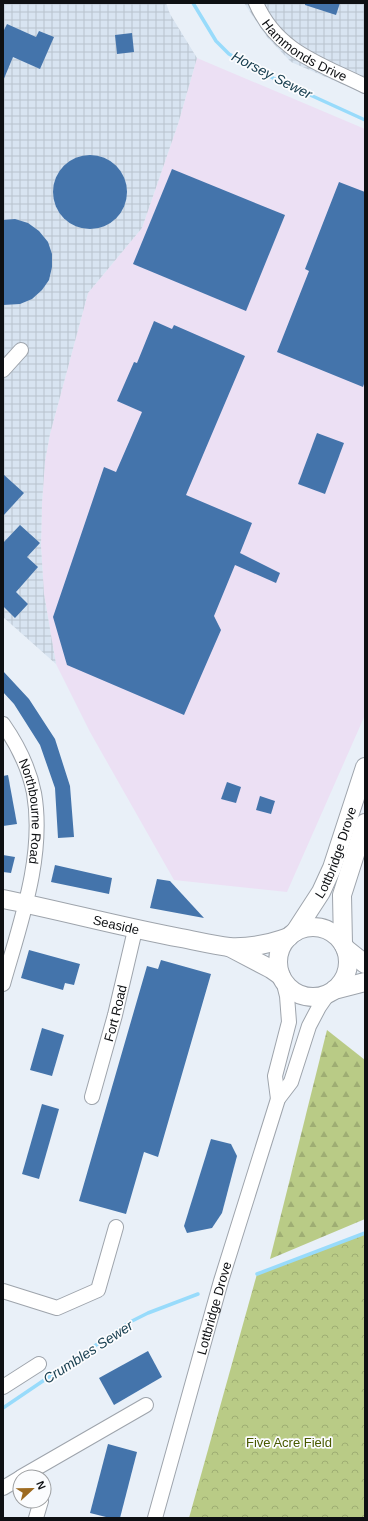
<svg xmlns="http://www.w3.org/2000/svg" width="368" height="1521" font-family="Arial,sans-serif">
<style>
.commercial{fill:#ece0f4}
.industrial{fill:url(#industrial-grid)}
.forest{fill:url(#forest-firs)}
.park{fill:url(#park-crowns)}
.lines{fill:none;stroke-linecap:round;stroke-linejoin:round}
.stream{stroke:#98dbfb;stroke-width:3.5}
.building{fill:#4474ab}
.minor-casing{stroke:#9ea4ac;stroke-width:16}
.major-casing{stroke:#9ea4ac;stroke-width:20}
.minor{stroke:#fff;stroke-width:14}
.major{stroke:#fff;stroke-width:18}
.labels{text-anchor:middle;stroke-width:3.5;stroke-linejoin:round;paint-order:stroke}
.street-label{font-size:13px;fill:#0e1013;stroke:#fbfcfe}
.park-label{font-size:13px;fill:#495900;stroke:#fbfcfe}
.water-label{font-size:14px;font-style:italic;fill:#1a4051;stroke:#fbfcfe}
</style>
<defs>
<pattern id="industrial-grid" width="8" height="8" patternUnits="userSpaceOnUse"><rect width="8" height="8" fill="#d8e4f1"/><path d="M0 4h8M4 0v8" fill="none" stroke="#b8c3ce"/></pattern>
<pattern id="forest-firs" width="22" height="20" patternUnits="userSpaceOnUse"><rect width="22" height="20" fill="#b9cb86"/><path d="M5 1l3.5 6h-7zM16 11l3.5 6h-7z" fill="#9ead73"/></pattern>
<pattern id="park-crowns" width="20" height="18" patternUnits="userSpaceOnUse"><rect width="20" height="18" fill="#b9cb86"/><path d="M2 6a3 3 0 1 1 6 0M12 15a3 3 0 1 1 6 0" fill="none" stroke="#9ead73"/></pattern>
</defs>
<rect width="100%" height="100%" fill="#e9f0f8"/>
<polygon class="commercial" points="197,58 365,129 365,715 287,892 174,880 90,732 56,664 44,594 41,546 42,503 45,461 50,434 88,293 142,228 178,124"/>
<g class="industrial">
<polygon points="3,3 166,3 170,14 197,58 178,124 142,228 88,293 50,434 45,461 42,503 41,546 44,594 56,664 3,617"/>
<polygon points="244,3 365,3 365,94 291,62 267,37"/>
</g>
<polygon class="forest" points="327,1030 365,1060 365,1219 270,1259"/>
<polygon class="park" points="365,1233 365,1518 189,1518 257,1274"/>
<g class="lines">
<g class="stream">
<polyline points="193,3 216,41 229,54 273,78 365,120"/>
<polyline points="257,1274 365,1233"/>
<polyline points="3,1408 130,1322 148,1313 198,1294"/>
</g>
</g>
<g class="building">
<polygon points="305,3 340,3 336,15 305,5"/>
<polygon points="7,24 36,37 39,31 54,37 40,69 13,57 3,81 3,32"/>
<polygon points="132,33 134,52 117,54 115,35"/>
<circle cx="90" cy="192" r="37"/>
<polygon points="172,169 285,215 246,311 133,264"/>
<polygon points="339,182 365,192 365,381 363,387 277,352 309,271 305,269"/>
<polygon points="15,219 28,223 39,231 48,242 52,254 52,267 49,280 42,290 32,299 20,304 3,305 3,220"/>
<polygon points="154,321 172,329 174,325 245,356 186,495 252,523 240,553 280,573 276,583 235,565 214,616 221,630 184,715 67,665 53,617 104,467 116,472 142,412 117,401 134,362 137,363"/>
<polygon points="317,433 344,443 325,494 298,484"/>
<polygon points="3,474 24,493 3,516"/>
<polygon points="20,525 40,543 27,557 38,567 16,592 28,604 15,618 3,606 3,543"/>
<polygon points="3,671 29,699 55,739 70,786 74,837 58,838 55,788 40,745 14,704 3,692"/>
<polygon points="8,775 17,824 3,826 3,776"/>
<polygon points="227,782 241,787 236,803 221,799"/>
<polygon points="260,796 275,801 271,814 256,810"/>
<polygon points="3,855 15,857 11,873 3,872"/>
<polygon points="55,865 112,878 109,894 51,882"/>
<polygon points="157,879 170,881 204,918 150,908"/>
<polygon points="29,950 80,964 74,985 65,983 63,990 21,978"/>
<polygon points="161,960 211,974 158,1157 144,1152 126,1214 79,1201 147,966 158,969"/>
<polygon points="42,1028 64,1035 52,1076 30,1070"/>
<polygon points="42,1104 59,1109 39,1179 22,1174"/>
<polygon points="211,1139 231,1144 237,1156 222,1213 212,1228 187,1233 184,1226"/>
<polygon points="148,1351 162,1377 114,1405 99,1378"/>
<polygon points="108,1444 137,1452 120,1518 110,1518 90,1513"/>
</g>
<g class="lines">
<defs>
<g id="minor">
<path id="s1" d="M256,3C277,52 321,64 365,86"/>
<polyline points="3,370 21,350"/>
<path id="s2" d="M3,724C17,744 29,768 34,793C45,856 20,924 3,984"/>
<path id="s3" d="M92,1097L115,1015L135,930"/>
<polyline points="278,1099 275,1076 289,1022 287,996 283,980"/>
<polyline points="3,1291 57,1308 98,1290 116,1227"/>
<polyline points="3,1387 39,1364"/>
<polyline points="21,1477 146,1405"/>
<polyline points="3,1488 20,1478"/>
<polyline points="36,1518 41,1501"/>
<path id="s4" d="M155,1518L221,1281L278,1099L291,1082L309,1026L319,1007L328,994"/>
</g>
<g id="major">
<path id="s5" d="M3,899C63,911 121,927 181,938C197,941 213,945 229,947C250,948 270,944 289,937"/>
<circle cx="313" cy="962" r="35"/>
<path id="s6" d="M295,932L321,892L332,868L365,767"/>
<polyline points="343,944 342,895 365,823"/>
<polyline points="229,947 271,969 281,976"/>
<polyline points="345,948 365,964"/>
<polyline points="334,990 365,982"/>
</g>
</defs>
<use href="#minor" class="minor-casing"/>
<use href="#major" class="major-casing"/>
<use href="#minor" class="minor"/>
<use href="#major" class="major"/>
</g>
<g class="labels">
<g class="street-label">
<text dy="5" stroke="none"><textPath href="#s1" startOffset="70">Hammonds Drive</textPath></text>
<text dy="5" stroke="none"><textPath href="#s2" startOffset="94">Northbourne Road</textPath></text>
<text dy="5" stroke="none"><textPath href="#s6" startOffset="90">Lottbridge Drove</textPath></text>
<text dy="5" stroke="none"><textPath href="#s5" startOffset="116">Seaside</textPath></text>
<text dy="5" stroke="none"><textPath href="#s3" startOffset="87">Fort Road</textPath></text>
<text dy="5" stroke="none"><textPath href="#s4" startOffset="218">Lottbridge Drove</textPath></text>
</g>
<g class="park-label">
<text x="289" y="1447">Five Acre Field</text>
</g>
<g class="water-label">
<text transform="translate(272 75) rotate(27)" y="5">Horsey Sewer</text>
<text transform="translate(88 1352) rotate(-33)" y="5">Crumbles Sewer</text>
</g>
</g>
<rect width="368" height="1521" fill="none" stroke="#0e1013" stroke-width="8"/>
<g transform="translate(32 1489) rotate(68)"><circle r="19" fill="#fbfcfe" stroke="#9c9ea0"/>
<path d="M0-3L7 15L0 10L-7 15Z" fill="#9d6a20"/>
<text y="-6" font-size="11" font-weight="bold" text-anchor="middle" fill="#0e1013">N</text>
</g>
</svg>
